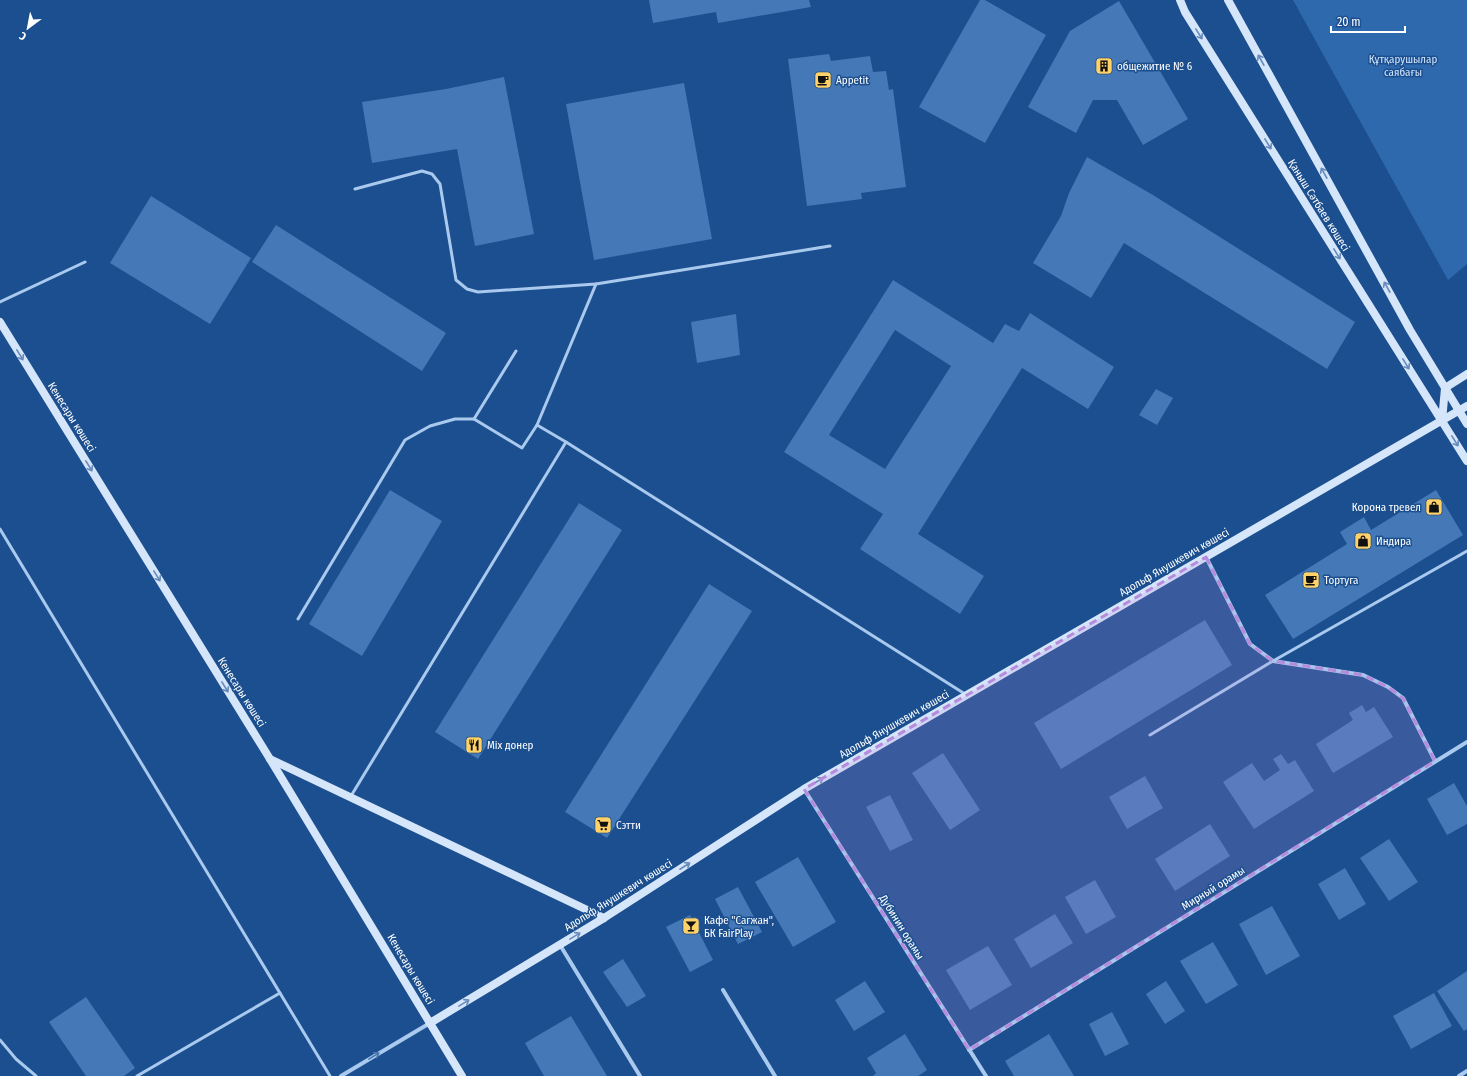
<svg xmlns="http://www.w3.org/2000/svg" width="1467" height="1076" font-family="'Fira Sans Condensed',sans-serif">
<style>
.green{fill:#2e69ad}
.building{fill:#4478b7;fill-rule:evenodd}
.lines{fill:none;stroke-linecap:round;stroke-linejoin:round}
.lane{stroke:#a9c9ee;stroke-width:3}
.street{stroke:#a9c9ee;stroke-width:4}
.secondary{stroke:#d6e6fa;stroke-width:8}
.oneway{stroke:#668bba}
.oneway2{stroke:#4674ac}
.marked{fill:#b68bdc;fill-opacity:0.2;stroke:#b68bdc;stroke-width:3;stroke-dasharray:8 5;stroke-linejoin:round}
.labels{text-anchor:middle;stroke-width:3;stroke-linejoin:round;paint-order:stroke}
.park-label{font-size:11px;fill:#cfe3fa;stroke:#1b4f8f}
.poi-label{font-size:11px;fill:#fff;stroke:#1b4f8f;text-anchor:start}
.street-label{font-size:11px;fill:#fff;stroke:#1b4f8f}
</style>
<rect width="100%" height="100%" fill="#1b4f8f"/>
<polygon class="green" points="1293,0 1467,0 1467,264 1448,280"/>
<g class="building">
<polygon points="649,0 809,0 811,7 718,23 716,12 653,23"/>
<polygon points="980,0 985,0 1046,35 985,143 919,107"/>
<polygon points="1119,1 1188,119 1143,145 1117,100 1093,100 1076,133 1028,107 1070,31"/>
<polygon points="829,54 831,61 870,56 873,72 886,71 889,90 893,89 906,187 861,193 862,199 807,206 788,59"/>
<polygon points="504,77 534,234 475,246 457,149 372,163 362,102 446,89"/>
<polygon points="684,83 712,239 594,260 566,104"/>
<polygon points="1087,157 1153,195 1355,322 1327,369 1124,243 1091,298 1033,263 1061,216 1069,193"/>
<polygon points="151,196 251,258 210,324 110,263"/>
<polygon points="276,225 446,333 422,371 252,262"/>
<path d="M893,280L993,343L1005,324L1019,331L1030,313L1114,367L1088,409L1022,368L918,534L984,576L960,614L860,549L883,514L784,452ZM895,330L951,366L885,469L829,435Z"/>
<polygon points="736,314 740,355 697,363 691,322"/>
<polygon points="1156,389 1173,398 1157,425 1139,415"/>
<polygon points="390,490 442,521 362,656 309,624"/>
<polygon points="1436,490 1463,535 1293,639 1265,595 1347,544 1340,532 1364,517 1371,530"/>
<polygon points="579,503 622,530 478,759 435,732"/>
<polygon points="709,584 752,611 607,838 565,812"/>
<polygon points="1205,620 1232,665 1061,769 1034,723"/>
<polygon points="1362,705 1366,712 1374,707 1393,737 1333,773 1316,744 1353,720 1349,713"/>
<polygon points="943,753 980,810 950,830 912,773"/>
<polygon points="1281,754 1288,764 1295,760 1314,791 1254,829 1223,782 1252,763 1264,781 1280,770 1273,759"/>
<polygon points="1145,776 1163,808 1127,829 1109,797"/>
<polygon points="1454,783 1467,806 1467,824 1447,835 1427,799"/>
<polygon points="890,795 913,840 890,851 866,807"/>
<polygon points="1210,824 1230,856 1175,891 1155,859"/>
<polygon points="1389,839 1418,882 1389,901 1360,858"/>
<polygon points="798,857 836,922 793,947 755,882"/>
<polygon points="1345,868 1366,904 1339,920 1318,884"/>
<polygon points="1095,880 1116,917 1086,934 1065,897"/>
<polygon points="738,887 762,932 738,944 715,899"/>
<polygon points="1272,906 1300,956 1266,975 1239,924"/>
<polygon points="1055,914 1073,943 1031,968 1014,939"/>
<polygon points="690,915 713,960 690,972 666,927"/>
<polygon points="1213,942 1238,985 1206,1004 1180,961"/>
<polygon points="988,946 1012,985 970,1010 946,970"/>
<polygon points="623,959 646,996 627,1007 603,972"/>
<polygon points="1467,971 1467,1029 1464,1031 1437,991"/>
<polygon points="865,981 885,1012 854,1031 835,1000"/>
<polygon points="1166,981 1185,1011 1165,1024 1146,994"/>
<polygon points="1434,993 1452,1026 1411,1049 1393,1016"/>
<polygon points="86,997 135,1068 124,1076 86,1076 49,1022"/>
<polygon points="1112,1012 1129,1044 1105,1056 1089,1024"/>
<polygon points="571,1016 607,1076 544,1076 525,1043"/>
<polygon points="905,1034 927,1070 918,1076 873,1076 876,1073 867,1058"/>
<polygon points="1049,1034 1074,1076 1014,1076 1005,1061"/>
</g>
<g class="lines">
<g class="lane">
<polyline points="355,189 422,171 432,174 440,184 456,280 467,289 478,292 596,284 537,425"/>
<polyline points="596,284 830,246"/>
<polyline points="0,302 85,262"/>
<polyline points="474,419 516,351"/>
<polyline points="0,529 330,1076"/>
<polyline points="298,619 405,440 430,426 455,419 474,419 522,448 537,425 566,442"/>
<polyline points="1150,735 1273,661 1467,551"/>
<polyline points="351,796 566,442 965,694"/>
<polyline points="0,1040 16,1059 36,1076"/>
<polyline points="137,1076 280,993"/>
</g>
<g class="street">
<polyline points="1206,557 1250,644 1273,661 1363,675 1388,687 1403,698 1435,761"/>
<polyline points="804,789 986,1076"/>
<polyline points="560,945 640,1076"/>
<polyline points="723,990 775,1076"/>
<polyline points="969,1050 1467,742"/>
<polyline points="341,1076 430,1023"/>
<polyline points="1459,1076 1467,1071"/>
</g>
<g class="secondary">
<polyline points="1180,0 1185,12 1467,461"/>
<polyline points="1228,0 1410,330 1467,424"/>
<polyline points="0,322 270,759 462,1076"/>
<polyline points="1442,421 1445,388 1467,374"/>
<polyline points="270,759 604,918"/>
<polyline points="430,1023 604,918 804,789 1467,406"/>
</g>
</g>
<defs><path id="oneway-shaft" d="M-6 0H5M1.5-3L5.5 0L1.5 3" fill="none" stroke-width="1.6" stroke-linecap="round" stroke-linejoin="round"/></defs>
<g class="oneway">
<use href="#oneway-shaft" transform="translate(1199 34) rotate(58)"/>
<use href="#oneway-shaft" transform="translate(1261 60) rotate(-119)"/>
<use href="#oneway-shaft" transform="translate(1268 144) rotate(58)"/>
<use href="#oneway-shaft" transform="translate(1324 173) rotate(-119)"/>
<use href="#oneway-shaft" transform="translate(1337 254) rotate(58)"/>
<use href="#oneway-shaft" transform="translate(1387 287) rotate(-119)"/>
<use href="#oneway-shaft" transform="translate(20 355) rotate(58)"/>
<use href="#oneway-shaft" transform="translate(1406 364) rotate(58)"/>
<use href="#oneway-shaft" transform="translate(1455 441) rotate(58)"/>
<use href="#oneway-shaft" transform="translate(89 466) rotate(58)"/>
<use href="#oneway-shaft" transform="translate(157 576) rotate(58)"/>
<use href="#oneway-shaft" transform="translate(225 687) rotate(58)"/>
<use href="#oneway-shaft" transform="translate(818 781) rotate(-30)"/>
<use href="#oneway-shaft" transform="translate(685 866) rotate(-33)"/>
<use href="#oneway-shaft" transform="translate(575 936) rotate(-31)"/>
<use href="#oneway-shaft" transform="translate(464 1003) rotate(-31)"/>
</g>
<use class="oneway2" href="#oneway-shaft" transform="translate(374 1056) rotate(-31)"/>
<path class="marked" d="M1206,557L1250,644L1273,661L1363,675L1388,687L1403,698L1435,761L969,1050L804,789Z"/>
<defs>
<symbol id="building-square" viewBox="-11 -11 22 22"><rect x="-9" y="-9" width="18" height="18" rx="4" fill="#ffd166" stroke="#1b4f8f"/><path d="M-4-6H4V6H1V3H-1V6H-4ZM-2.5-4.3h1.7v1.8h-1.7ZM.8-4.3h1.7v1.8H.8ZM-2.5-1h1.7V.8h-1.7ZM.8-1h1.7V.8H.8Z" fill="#111"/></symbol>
<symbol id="cafe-square" viewBox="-11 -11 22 22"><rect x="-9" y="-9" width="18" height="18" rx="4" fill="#ffd166" stroke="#1b4f8f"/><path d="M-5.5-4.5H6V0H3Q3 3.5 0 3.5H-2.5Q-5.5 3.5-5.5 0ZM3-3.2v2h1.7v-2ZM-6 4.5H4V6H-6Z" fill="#111"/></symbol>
<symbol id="shop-square" viewBox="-11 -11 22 22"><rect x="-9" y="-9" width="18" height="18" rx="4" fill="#ffd166" stroke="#1b4f8f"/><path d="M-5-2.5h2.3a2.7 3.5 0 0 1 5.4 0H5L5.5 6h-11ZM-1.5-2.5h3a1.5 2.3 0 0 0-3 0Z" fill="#111"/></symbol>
<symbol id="restaurant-square" viewBox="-11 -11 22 22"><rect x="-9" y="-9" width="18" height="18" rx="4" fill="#ffd166" stroke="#1b4f8f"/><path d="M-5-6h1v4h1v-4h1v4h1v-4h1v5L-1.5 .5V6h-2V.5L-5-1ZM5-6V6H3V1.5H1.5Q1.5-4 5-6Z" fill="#111"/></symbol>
<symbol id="supermarket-square" viewBox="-11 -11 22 22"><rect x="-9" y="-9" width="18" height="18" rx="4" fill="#ffd166" stroke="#1b4f8f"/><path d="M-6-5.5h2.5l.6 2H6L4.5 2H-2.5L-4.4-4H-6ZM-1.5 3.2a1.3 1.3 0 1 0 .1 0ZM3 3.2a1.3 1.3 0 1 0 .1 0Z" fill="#111"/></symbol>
<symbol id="bar-square" viewBox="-11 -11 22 22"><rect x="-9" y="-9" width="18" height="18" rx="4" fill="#ffd166" stroke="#1b4f8f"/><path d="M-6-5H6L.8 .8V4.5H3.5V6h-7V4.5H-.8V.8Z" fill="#111"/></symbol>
</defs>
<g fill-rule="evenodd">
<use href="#building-square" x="1094" y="56" width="20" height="20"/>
<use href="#cafe-square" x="813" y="70" width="20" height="20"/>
<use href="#shop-square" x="1424" y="497" width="20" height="20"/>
<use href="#shop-square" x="1353" y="531" width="20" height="20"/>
<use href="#cafe-square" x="1301" y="570" width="20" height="20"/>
<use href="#restaurant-square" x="464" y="735" width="20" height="20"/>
<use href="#supermarket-square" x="593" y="815" width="20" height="20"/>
<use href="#bar-square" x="681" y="916" width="20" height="20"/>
</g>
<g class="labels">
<g class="park-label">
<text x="1403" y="63">Құтқарушылар<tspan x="1403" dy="13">саябағы</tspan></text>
</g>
<g class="poi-label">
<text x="1117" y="70">общежитие № 6</text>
<text x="836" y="84">Appetit</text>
<text x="1421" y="511" text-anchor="end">Корона тревел</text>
<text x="1376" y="545">Индира</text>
<text x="1324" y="584">Тортуга</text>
<text x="487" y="749">Mix донер</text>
<text x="616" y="829">Сэтти</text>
<text x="704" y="924">Кафе "Сагжан",<tspan x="704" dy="13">БК FairPlay</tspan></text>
</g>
<g class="street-label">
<text transform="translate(1319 205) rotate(58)" y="4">Қаныш Сәтбаев көшесі</text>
<text transform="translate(72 417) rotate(58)" y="4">Кенесары көшесі</text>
<text transform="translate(1174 562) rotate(-30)" y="4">Адольф Янушкевич көшесі</text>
<text transform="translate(242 692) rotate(58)" y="4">Кенесары көшесі</text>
<text transform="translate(894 724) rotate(-30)" y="4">Адольф Янушкевич көшесі</text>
<text transform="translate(1213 888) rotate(-32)" y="4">Мирный орамы</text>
<text transform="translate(618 895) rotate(-32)" y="4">Адольф Янушкевич көшесі</text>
<text transform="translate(902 927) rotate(58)" y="4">Дубинин орамы</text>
<text transform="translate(411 969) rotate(59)" y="4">Кенесары көшесі</text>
</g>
</g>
<g transform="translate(28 28) rotate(212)" stroke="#1b4f8f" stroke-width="3" paint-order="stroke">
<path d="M0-3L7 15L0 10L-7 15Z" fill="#ffffff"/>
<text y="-6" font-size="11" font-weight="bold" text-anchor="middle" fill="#ffffff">С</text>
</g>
<path d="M1331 26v6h74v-6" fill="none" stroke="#ffffff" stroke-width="2"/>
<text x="1337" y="26" font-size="12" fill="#ffffff" stroke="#1b4f8f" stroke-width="3" paint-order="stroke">20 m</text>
</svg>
